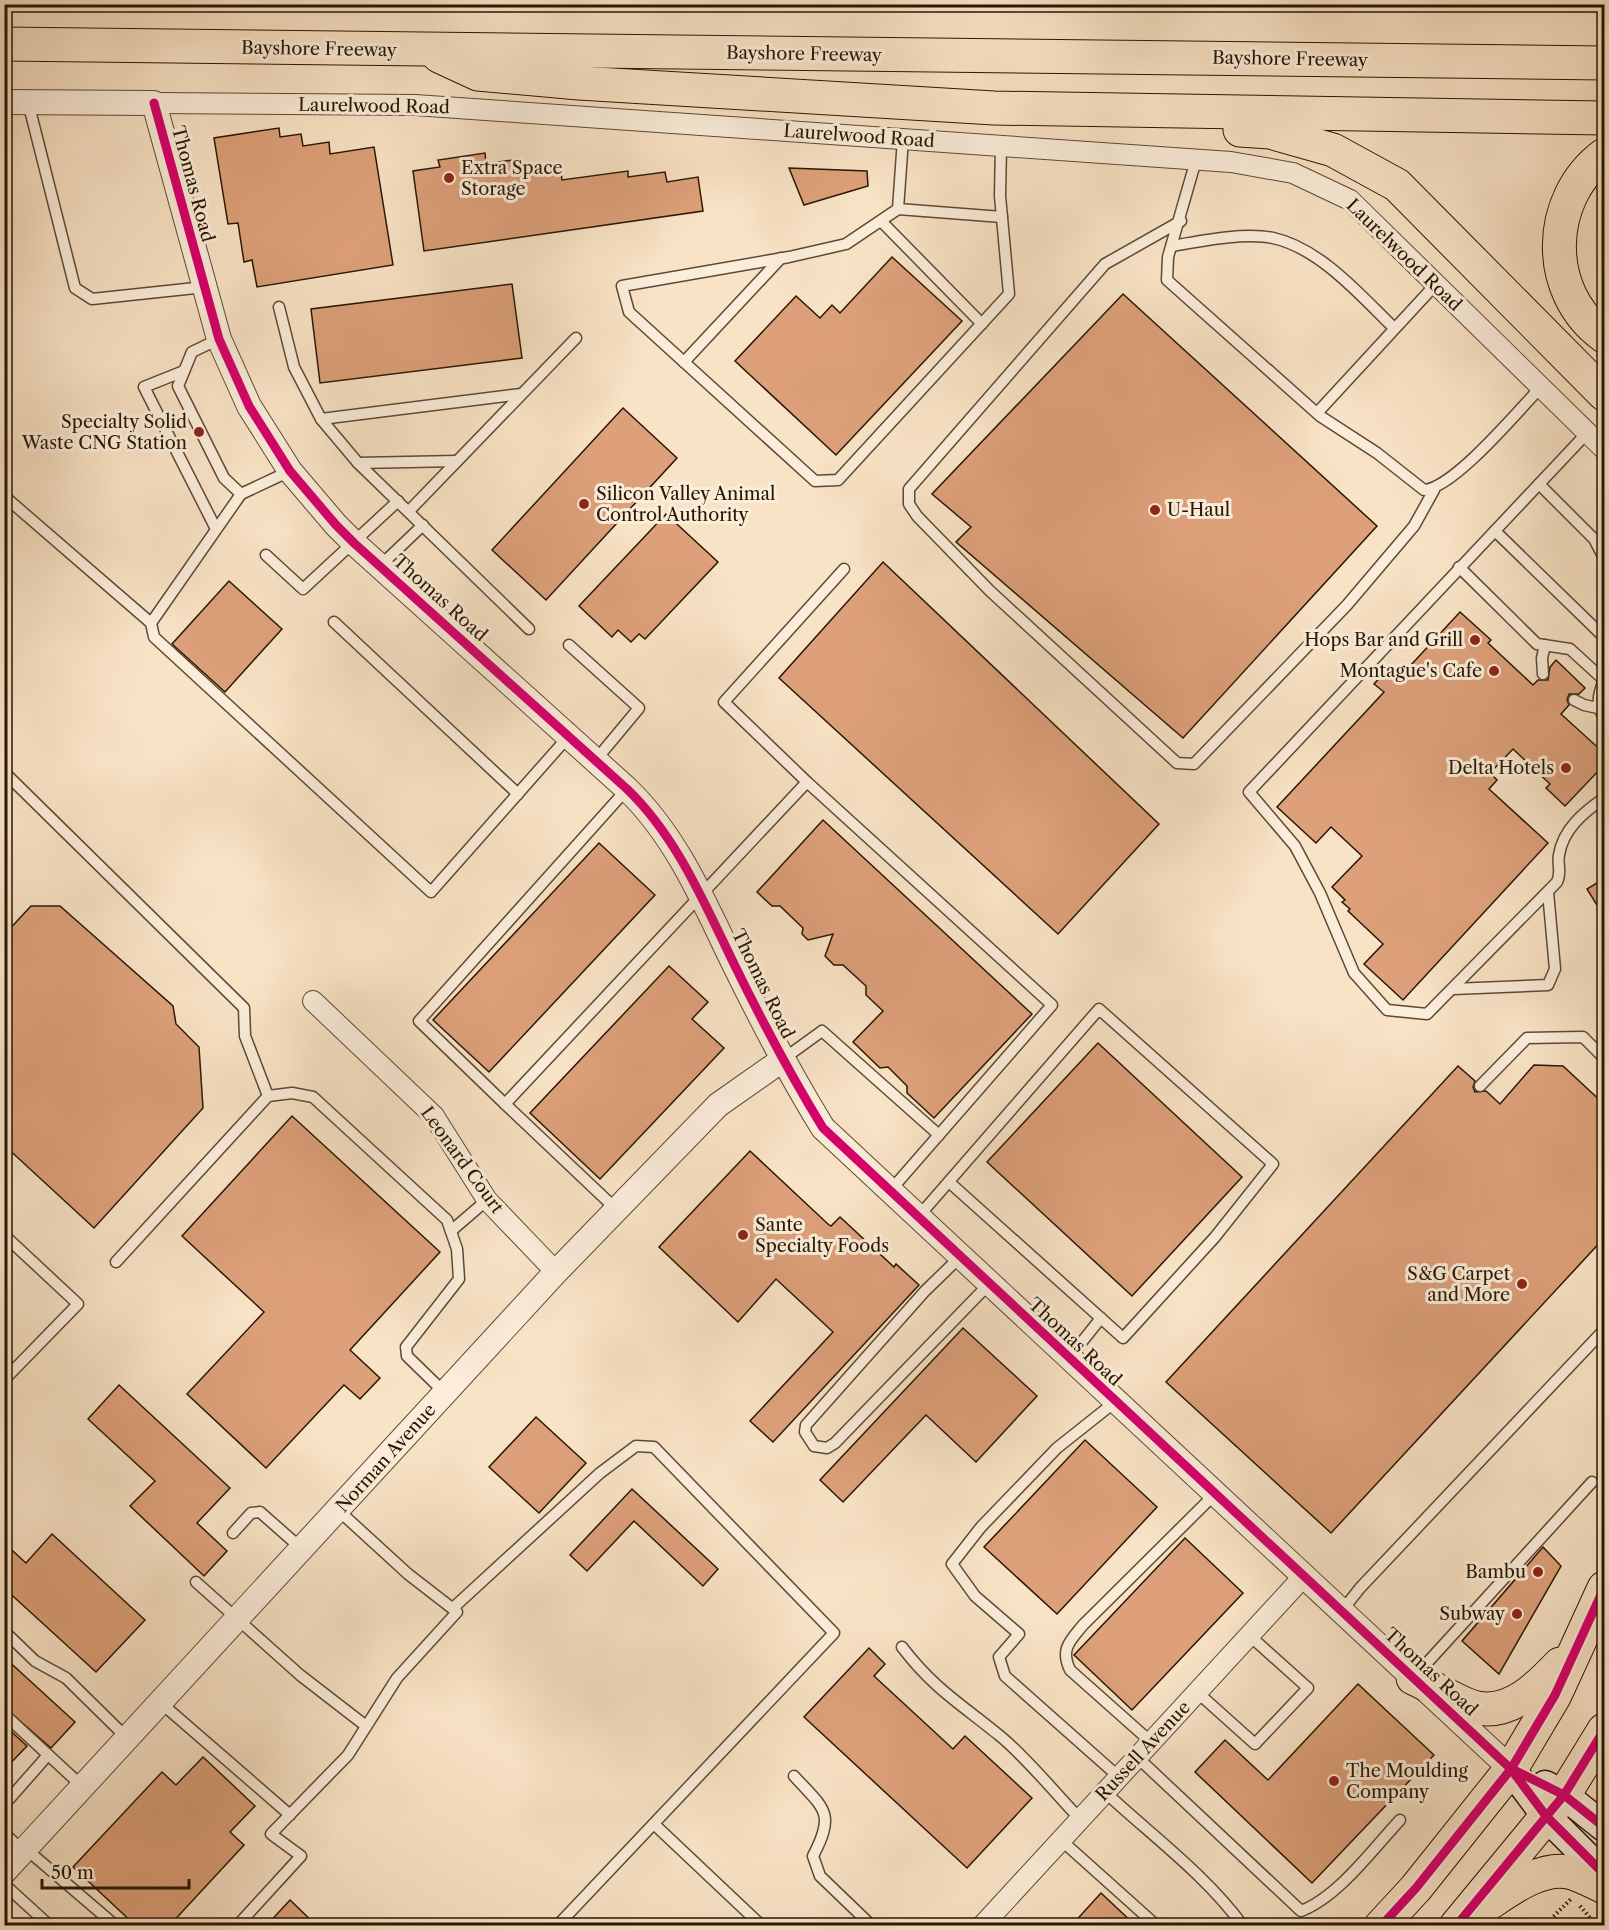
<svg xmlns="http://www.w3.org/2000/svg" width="1609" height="1930" font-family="'Libre Caslon Text',serif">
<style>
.building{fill:#dda07a;stroke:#271702;stroke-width:1.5}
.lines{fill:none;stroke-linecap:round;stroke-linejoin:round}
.service-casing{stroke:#5c4a33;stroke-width:13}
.minor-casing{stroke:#5c4a33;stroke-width:22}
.tertiary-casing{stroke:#5c4a33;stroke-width:26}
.secondary-casing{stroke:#271702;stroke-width:31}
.trunk-casing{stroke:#271702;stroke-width:35}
.motorway-casing{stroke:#271702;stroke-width:35}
.path{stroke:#271702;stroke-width:4;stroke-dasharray:1.5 3;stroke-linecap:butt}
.service{stroke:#fbedda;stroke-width:10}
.minor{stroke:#fbedda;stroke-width:20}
.tertiary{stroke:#fbedda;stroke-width:24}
.secondary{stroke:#fbedda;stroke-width:28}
.trunk{stroke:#f9e3c6;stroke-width:33}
.motorway{stroke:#f9e3c6;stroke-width:33}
.cycleway-casing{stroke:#fbedda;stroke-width:13}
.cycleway{stroke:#d6006c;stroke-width:9}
.poi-dot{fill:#8f2418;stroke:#fbedda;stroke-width:2}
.labels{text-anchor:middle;stroke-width:6;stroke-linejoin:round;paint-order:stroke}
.street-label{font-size:18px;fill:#271702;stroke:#fbedda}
.poi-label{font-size:18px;fill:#271702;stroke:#fbedda;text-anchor:end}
</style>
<rect width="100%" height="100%" fill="#f9e3c6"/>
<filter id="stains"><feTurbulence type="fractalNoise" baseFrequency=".00333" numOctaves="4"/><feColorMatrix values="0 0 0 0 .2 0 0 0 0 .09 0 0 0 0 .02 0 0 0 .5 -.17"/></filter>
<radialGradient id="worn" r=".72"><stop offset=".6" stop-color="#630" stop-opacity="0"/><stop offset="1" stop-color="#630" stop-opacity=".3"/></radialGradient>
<g class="building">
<polygon points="279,128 280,137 301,134 303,146 329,142 330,154 374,147 393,265 257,287 252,260 244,262 238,223 228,224 214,138"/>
<polygon points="485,153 486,164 519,159 521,170 560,164 562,180 628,171 628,177 665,172 667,182 698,177 703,211 424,251 413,171 440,167 438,160"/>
<polygon points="789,168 867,171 868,186 804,205"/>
<polygon points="892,257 962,321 836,455 735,361 796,296 820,318 832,305 840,313"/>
<polygon points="512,284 522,358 320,383 311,309"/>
<polygon points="1123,294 1377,526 1183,738 956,542 971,527 932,494"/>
<polygon points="623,408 677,458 546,600 492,550"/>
<polygon points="666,514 718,562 645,639 639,634 631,642 618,630 612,637 579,606"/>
<polygon points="883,562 1159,824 1058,934 779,678"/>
<polygon points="229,581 282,629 225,692 172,644"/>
<polygon points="1460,612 1491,640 1488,643 1533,685 1538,680 1548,680 1550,667 1556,660 1585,688 1579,694 1569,694 1567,700 1569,705 1561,714 1605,754 1605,764 1565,806 1546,788 1550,784 1513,749 1490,773 1497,780 1489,789 1548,843 1403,1000 1364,964 1383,944 1348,911 1350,909 1342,902 1345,900 1332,887 1362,856 1331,827 1316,843 1277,807 1384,692 1374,684 1386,671 1397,680"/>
<polygon points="823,820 1032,1014 934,1118 907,1093 907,1086 888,1067 880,1068 853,1042 883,1011 866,995 866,986 843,965 834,965 825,956 833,934 808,940 802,934 803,928 780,906 772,906 757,892"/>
<polygon points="599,843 655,895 489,1072 433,1020"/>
<polygon points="1605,878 1605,918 1587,889"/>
<polygon points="31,906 60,906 173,1006 176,1024 199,1047 203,1108 94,1228 4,1145 4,935"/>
<polygon points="669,966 708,1002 692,1019 724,1048 600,1179 530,1113"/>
<polygon points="1098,1043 1242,1177 1132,1296 987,1162"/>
<polygon points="1534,1065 1563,1066 1605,1105 1605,1237 1331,1533 1166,1382 1458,1066 1475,1081 1473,1087 1475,1092 1486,1091 1500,1104"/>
<polygon points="292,1116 440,1252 350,1350 380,1378 360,1399 344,1385 266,1468 187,1394 264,1312 182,1236"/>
<polygon points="750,1151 829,1225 831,1226 840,1217 894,1267 896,1264 919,1285 773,1442 750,1421 833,1332 776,1279 738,1322 659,1247"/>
<polygon points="963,1328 1037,1396 976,1462 926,1415 843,1502 820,1480"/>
<polygon points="119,1385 230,1488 197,1523 227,1551 204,1576 130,1506 155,1481 88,1419"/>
<polygon points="536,1417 586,1463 539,1513 489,1467"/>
<polygon points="1085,1440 1157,1507 1057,1614 984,1547"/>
<polygon points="632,1489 718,1569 703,1586 634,1521 587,1571 570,1555"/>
<polygon points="52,1534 145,1620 96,1672 4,1588 4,1543 26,1563"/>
<polygon points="1185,1538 1243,1593 1132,1710 1074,1655"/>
<polygon points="1543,1547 1561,1566 1499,1674 1462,1641"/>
<polygon points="869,1648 885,1664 874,1676 953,1749 965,1736 1032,1798 967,1868 804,1717"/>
<polygon points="4,1657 75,1722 51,1748 4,1707"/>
<polygon points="1358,1684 1434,1755 1312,1883 1195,1772 1225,1740 1268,1780"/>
<polygon points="4,1725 27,1746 4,1770"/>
<polygon points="203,1757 255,1806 230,1832 244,1845 169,1926 136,1926 73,1867 162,1772 176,1785"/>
<polygon points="1101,1893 1136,1926 1071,1926"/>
<polygon points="290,1900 317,1926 266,1926"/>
</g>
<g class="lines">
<defs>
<g id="service">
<polyline points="28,102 75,288 92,299 205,287"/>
<polyline points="903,139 898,209 846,244 789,257 622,286 629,312 815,481 838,480 1009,294 1000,196 1001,146"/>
<path d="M1196,160L1168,257L1167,280L1320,416L1377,453L1424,490C1454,488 1518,411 1541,387"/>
<polyline points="898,209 1002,217"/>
<polyline points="881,221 982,324"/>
<polyline points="1181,221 1105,264 909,489 909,504 917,516 990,591 1177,763 1194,764 1347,605 1414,526 1434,490"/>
<path d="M1172,246C1200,241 1245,232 1273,238C1320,248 1361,296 1394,328"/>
<polyline points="279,307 294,367 321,419 358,463 529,629"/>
<polyline points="219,339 192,352 178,386 224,478 241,494 290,471"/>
<polyline points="684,362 781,258"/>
<polyline points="184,371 144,387 216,529"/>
<polyline points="1317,413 1436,284"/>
<polyline points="321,419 521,394"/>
<path d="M1588,432L1249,792L1295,846L1320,893L1354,973L1387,1010L1427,1014L1557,882C1562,872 1557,865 1559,855C1563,829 1584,812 1604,798"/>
<polyline points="358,463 457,461"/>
<polyline points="1539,484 1594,539 1604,558"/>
<polyline points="241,494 151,623 154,637 431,892 568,737"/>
<polyline points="4,496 151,623"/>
<polyline points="409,511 576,338"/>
<polyline points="1495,531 1604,637"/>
<polyline points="266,555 303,589 398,501"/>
<polyline points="380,566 423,525"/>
<polyline points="1459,567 1537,644 1570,649 1604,680"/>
<polyline points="334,622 518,794"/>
<polyline points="569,645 639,708 595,761"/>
<polyline points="1543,674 1542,658 1545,645"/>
<path d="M1604,680C1598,695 1596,704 1604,718"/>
<polyline points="1574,700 1584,705 1598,708"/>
<polyline points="4,772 244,1008 245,1036 268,1096 116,1262"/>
<polyline points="807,782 724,702 844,569"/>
<polyline points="627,789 419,1021 505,1104 807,782 1052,1005 890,1191"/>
<polyline points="1453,989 1548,985 1555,969 1548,892"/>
<polyline points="782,1060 822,1031 939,1135"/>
<polyline points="1480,1086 1527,1038 1583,1037 1604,1058"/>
<polyline points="268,1096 292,1093 313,1097 447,1220 457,1249 459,1279 406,1347 407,1356 445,1393"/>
<polyline points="505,1104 617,1210"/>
<polyline points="918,1217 1099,1009 1273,1164 1215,1237 1123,1338 949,1182"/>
<polyline points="451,1231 487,1200"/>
<polyline points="4,1235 78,1304 4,1380"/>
<polyline points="960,1257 925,1291 806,1425 805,1432 814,1446 827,1448 835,1443 989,1284"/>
<polyline points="1069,1358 1101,1318"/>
<polyline points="1115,1402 1057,1448 981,1527 952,1564 975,1596 1019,1634 999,1657 1005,1676 1119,1777"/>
<polyline points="233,1533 251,1513 260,1512 302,1549"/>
<polyline points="196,1582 300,1675 366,1726"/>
<polyline points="453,1608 600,1473 636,1446 654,1447 834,1633 557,1926"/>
<polyline points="1341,1612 1360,1588 1604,1330"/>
<polyline points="4,1631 35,1661 66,1678 127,1738"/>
<path d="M902,1647C934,1689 961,1704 1000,1736C1026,1757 1056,1794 1080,1819"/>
<polyline points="1416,1675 1592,1482"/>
<polyline points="1197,1692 1255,1744 1308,1688 1249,1635"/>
<polyline points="161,1703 290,1815"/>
<polyline points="4,1714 83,1787"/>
<path d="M1151,1742L1070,1670C1060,1649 1070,1641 1083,1625L1215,1494"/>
<path d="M1137,1757L1301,1911C1338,1897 1373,1849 1400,1820"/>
<path d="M794,1776C824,1809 836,1812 813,1856L820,1876L872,1926"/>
<path d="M1105,1792C1151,1835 1206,1875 1243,1926"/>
<polyline points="4,1805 48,1755"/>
<polyline points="655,1825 762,1926"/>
<polyline points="4,1833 23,1851"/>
<polyline points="1061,1840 1157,1926"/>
<polyline points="26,1849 116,1926"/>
<polyline points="4,1884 50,1926"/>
<polyline points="237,1926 301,1856 271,1834 348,1755 397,1678 457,1612 408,1574 338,1510"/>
</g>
<g id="minor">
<polyline points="154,103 415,105 1231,162 1293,173 1350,200 1604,449"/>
<polyline points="313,1001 434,1116 487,1200 556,1272"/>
<polyline points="982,1926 1304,1576"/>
</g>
<g id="tertiary">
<path d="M4,102L154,103L219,339L249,406L290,471L336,525L354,543L627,789C678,838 705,905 736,968C763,1023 791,1076 823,1128L1511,1769"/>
<polyline points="4,1872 556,1272 718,1105 782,1060"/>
</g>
<g id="secondary">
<polyline points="1511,1769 1546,1816 1604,1874"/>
<polyline points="1545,1785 1564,1795 1604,1827"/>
</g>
<g id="trunk">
<path d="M1413,1678C1429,1685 1461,1705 1477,1708C1511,1715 1539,1686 1560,1664"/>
<path d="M1482,1908C1506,1893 1538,1866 1569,1872C1581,1875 1593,1882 1604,1887"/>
<polyline points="1381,1926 1416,1888 1511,1769 1555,1695 1604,1588"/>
<polyline points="1456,1926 1564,1795 1604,1730"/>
</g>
<g id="motorway">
<polyline points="4,44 1604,63"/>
<polyline points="439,56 478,74 579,83 994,108 1604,118"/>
<polyline points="1240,130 1270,132 1333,150 1397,185 1604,394"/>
<path d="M1604,155C1546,198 1543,292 1604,336"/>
</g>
</defs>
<use href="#service" class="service-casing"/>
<use href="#minor" class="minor-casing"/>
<use href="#tertiary" class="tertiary-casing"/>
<use href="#secondary" class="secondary-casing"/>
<use href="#trunk" class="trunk-casing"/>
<use href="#motorway" class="motorway-casing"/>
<g class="path">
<polyline points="1601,1790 1604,1793"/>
<polyline points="1580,1906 1597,1926"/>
<polyline points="1544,1926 1571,1899"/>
</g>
<use href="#service" class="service"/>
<use href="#minor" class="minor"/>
<use href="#tertiary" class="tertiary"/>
<use href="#secondary" class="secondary"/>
<use href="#trunk" class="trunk"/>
<use href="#motorway" class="motorway"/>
<defs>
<g id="cycleway">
<path d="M154,103L219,339L249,406L290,471L336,525L354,543L627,789C678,838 705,905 736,968C763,1023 791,1076 823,1128L1511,1769L1546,1816L1604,1874"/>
<polyline points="1514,1770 1564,1795 1604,1827"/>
<polyline points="1381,1926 1416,1888 1511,1769 1555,1695 1604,1588"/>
<polyline points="1456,1926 1564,1795 1604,1730"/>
</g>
</defs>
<use href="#cycleway" class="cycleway-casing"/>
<use href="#cycleway" class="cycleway"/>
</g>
<g class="poi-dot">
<circle cx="449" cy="178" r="6"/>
<circle cx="199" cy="432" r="6"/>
<circle cx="584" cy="504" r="6"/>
<circle cx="1155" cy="510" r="6"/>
<circle cx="1475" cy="640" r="6"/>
<circle cx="1494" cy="671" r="6"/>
<circle cx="1566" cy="768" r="6"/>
<circle cx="743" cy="1235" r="6"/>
<circle cx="1522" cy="1284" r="6"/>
<circle cx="1538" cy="1572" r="6"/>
<circle cx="1517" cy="1614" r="6"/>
<circle cx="1334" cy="1781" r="6"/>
</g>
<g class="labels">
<g class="street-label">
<text transform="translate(319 49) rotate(1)" y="6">Bayshore Freeway</text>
<text transform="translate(804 54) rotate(1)" y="6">Bayshore Freeway</text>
<text transform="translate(1290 59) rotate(1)" y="6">Bayshore Freeway</text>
<text transform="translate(374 106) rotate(1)" y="6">Laurelwood Road</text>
<text transform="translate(859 136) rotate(4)" y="6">Laurelwood Road</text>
<text transform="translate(193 184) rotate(75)" y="6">Thomas Road</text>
<text transform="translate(1404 255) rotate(44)" y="6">Laurelwood Road</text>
<text transform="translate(440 598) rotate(42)" y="6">Thomas Road</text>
<text transform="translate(763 984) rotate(64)" y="6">Thomas Road</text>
<text transform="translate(462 1160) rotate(54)" y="6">Leonard Court</text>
<text transform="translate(1075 1342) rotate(43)" y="6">Thomas Road</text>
<text transform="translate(386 1458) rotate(-48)" y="6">Norman Avenue</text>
<text transform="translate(1431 1672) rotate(43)" y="6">Thomas Road</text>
<text transform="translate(1143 1751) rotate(-47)" y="6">Russell Avenue</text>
</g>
<g class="poi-label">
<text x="461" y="174" text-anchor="start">Extra Space<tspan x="461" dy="21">Storage</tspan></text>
<text x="187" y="428">Specialty Solid<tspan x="187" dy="21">Waste CNG Station</tspan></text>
<text x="596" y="500" text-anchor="start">Silicon Valley Animal<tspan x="596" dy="21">Control Authority</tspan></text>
<text x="1167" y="516" text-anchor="start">U-Haul</text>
<text x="1463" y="646">Hops Bar and Grill</text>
<text x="1482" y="677">Montague's Cafe</text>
<text x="1554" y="774">Delta Hotels</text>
<text x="755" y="1231" text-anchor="start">Sante<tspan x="755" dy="21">Specialty Foods</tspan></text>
<text x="1510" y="1280">S&amp;G Carpet<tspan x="1510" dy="21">and More</tspan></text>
<text x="1526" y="1578">Bambu</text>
<text x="1505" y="1620">Subway</text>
<text x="1346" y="1777" text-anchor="start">The Moulding<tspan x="1346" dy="21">Company</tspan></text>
</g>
</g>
<rect width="1609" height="1930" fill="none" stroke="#f9e3c6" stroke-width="24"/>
<rect x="6" y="6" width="1597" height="1918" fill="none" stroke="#271702" stroke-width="3"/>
<rect x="12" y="12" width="1585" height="1906" fill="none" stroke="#271702" stroke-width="1.5"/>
<path d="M42 1879v9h147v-9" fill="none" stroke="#271702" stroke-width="3"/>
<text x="51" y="1879" font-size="18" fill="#271702" stroke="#fbedda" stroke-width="4.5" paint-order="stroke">50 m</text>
<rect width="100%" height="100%" filter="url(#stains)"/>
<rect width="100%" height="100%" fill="url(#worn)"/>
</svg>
